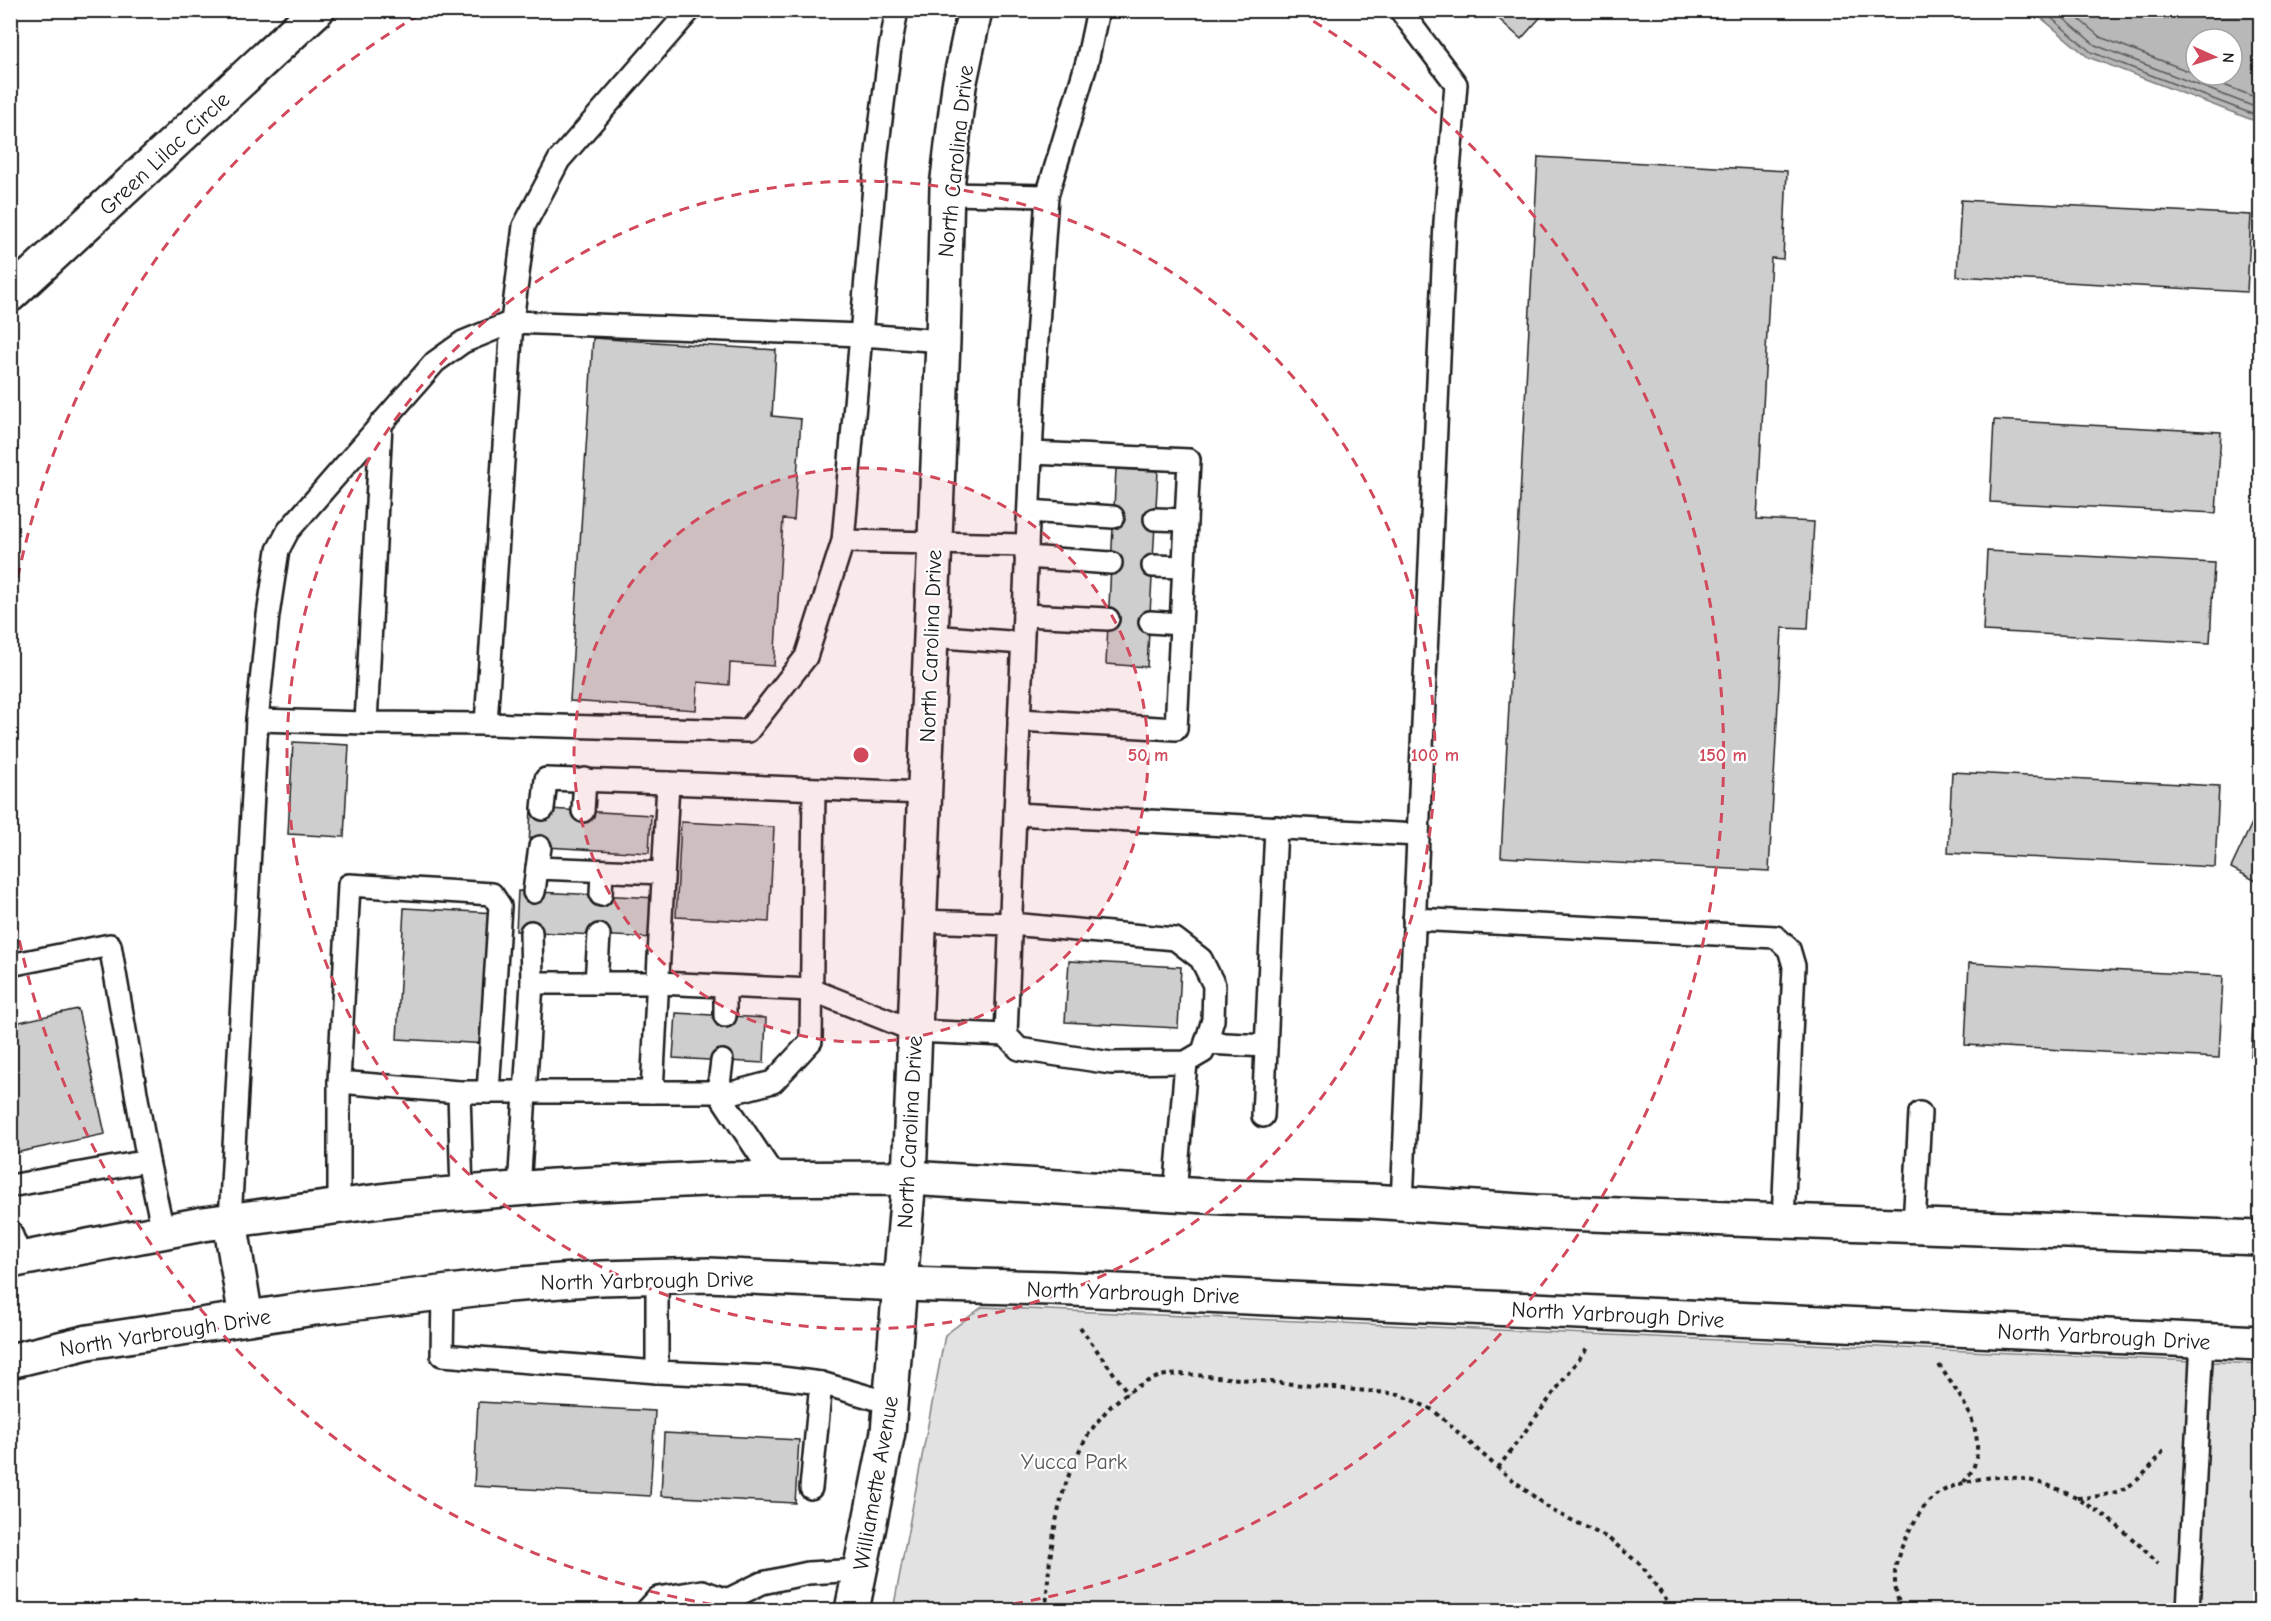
<svg xmlns="http://www.w3.org/2000/svg" width="2271" height="1621" font-family="'Comic Neue',sans-serif">
<style>
.green{fill:#e2e2e2;stroke:#7f7f7f;stroke-width:1.5}
.water{fill:#b8b8b8;stroke:#7a7a7a;stroke-width:1.5;fill-rule:evenodd}
.lines{fill:none;stroke-linecap:round;stroke-linejoin:round}
.shore{stroke:#5a5a5a;stroke-width:1.5}
.building{fill:#cecece;stroke:#1c1c1c;stroke-width:1.5}
.service-casing{stroke:#1c1c1c;stroke-width:26}
.minor-casing{stroke:#1c1c1c;stroke-width:38}
.tertiary-casing{stroke:#1c1c1c;stroke-width:38}
.secondary-casing{stroke:#1c1c1c;stroke-width:38}
.primary-casing{stroke:#1c1c1c;stroke-width:38}
.path{stroke:#1c1c1c;stroke-width:4;stroke-dasharray:4.5 4.5;stroke-linecap:butt}
.service{stroke:#fff;stroke-width:21}
.minor{stroke:#fff;stroke-width:33}
.tertiary{stroke:#fff;stroke-width:33}
.secondary{stroke:#fff;stroke-width:33}
.primary{stroke:#fff;stroke-width:33}
.ring{fill:none;stroke:#d1495b;stroke-width:3;stroke-dasharray:10 8}
.labels{text-anchor:middle;stroke-width:4.5;stroke-linejoin:round;paint-order:stroke}
.street-label{font-size:22px;fill:#1c1c1c;stroke:#fff}
.park-label{font-size:22px;fill:#575757;stroke:#fff}
.centre{fill:#d1495b;stroke:#fff;stroke-width:3}
.ring-label{font-size:18px;text-anchor:middle;font-weight:bold;fill:#d1495b;stroke:#fff;stroke-width:4.5;stroke-linejoin:round;paint-order:stroke}
</style>
<rect width="100%" height="100%" fill="#fff"/>
<filter id="ink" filterUnits="userSpaceOnUse"><feTurbulence type="fractalNoise" baseFrequency=".0167" numOctaves="2"/><feDisplacementMap in="SourceGraphic" scale="12" xChannelSelector="R" yChannelSelector="G"/><feConvolveMatrix kernelMatrix="1 2 1 2 8 2 1 2 1" color-interpolation-filters="sRGB"/></filter>
<g filter="url(#ink)">
<polygon class="green" points="982,1307 2260,1364 2260,1610 893,1610 945,1335"/>
<path class="water" d="M2033,11H2260V123L2088,57ZM2196,39H2232V75H2196Z"/>
<g class="lines">
<g class="shore">
<polyline points="2042,10 2091,52 2260,117"/>
<polyline points="2054,10 2095,45 2260,109"/>
<polyline points="2068,10 2100,37 2196,74"/>
<polyline points="2198,75 2260,99"/>
</g>
</g>
<g class="building">
<polygon points="1489,10 1547,10 1521,39"/>
<polygon points="1538,157 1787,171 1783,259 1771,258 1757,519 1814,522 1808,629 1782,628 1769,871 1501,857"/>
<polygon points="1961,200 2251,215 2247,292 1957,276"/>
<polygon points="593,338 776,350 772,416 801,419 794,520 783,519 774,666 730,663 729,685 698,682 696,710 570,701"/>
<polygon points="1994,420 2221,432 2216,513 1990,502"/>
<polygon points="1116,469 1158,471 1147,667 1106,664"/>
<polygon points="1987,551 2214,563 2210,643 1983,631"/>
<polygon points="293,742 349,745 344,837 288,834"/>
<polygon points="1952,772 2219,786 2215,867 1948,853"/>
<polygon points="2260,806 2260,883 2231,868"/>
<polygon points="531,808 651,815 649,853 529,846"/>
<polygon points="681,822 774,827 769,922 676,917"/>
<polygon points="518,891 657,898 655,938 516,931"/>
<polygon points="404,908 496,913 489,1044 397,1039"/>
<polygon points="1069,961 1181,967 1178,1028 1065,1022"/>
<polygon points="1969,963 2223,976 2219,1058 1965,1045"/>
<polygon points="2256,975 2260,976 2260,1056 2251,1056"/>
<polygon points="78,1009 105,1134 10,1154 10,1024"/>
<polygon points="676,1013 766,1018 764,1063 673,1058"/>
<polygon points="478,1402 655,1411 650,1496 474,1486"/>
<polygon points="664,1433 799,1440 795,1503 661,1496"/>
<polygon points="2260,1596 2260,1610 2249,1610"/>
</g>
<g class="lines">
<defs>
<g id="service">
<polyline points="1400,10 1456,84 1445,222 1402,1203"/>
<polyline points="947,194 1047,196 1087,62 1098,10"/>
<polyline points="1047,196 1035,367 1015,814 1418,835"/>
<polyline points="381,423 366,723 486,724 748,731 806,657 843,541 1027,545"/>
<polyline points="1029,511 1113,517"/>
<polyline points="1155,519 1186,520"/>
<polyline points="843,541 877,152 890,48 897,10"/>
<polyline points="1026,557 1111,563"/>
<polyline points="1153,566 1183,567"/>
<polyline points="1024,615 1108,619"/>
<polyline points="1150,622 1181,624"/>
<polyline points="931,636 1022,643"/>
<polyline points="257,720 366,723"/>
<polyline points="1019,720 1176,729 1189,460 1032,453"/>
<polyline points="486,724 512,322 862,335 943,341"/>
<polyline points="814,789 811,1041 773,1082 735,1092 652,1092 668,783 924,793"/>
<polyline points="543,809 546,779 668,783"/>
<polyline points="583,811 585,779"/>
<polyline points="537,868 540,847"/>
<polyline points="534,892 537,868 663,873"/>
<polyline points="601,895 602,871"/>
<polyline points="1414,919 1776,937 1789,949 1794,966 1783,1221"/>
<polyline points="919,921 1011,924 1175,939 1201,959 1214,985 1213,1020 1203,1052 1186,1062 1111,1063 1019,1049 1006,1035 1015,814"/>
<polyline points="531,932 532,983"/>
<polyline points="10,965 110,945 148,1161 163,1231"/>
<polyline points="596,983 599,935"/>
<polyline points="725,1016 725,987"/>
<polyline points="1206,1043 1266,1046"/>
<polyline points="722,1061 718,1092 776,1179"/>
<polyline points="339,1082 349,885 492,894 500,906 488,1092"/>
<polyline points="459,1092 462,1193"/>
<polyline points="1263,1116 1276,827"/>
<polyline points="10,1186 148,1161"/>
<polyline points="519,1189 532,983 658,983 812,990 915,1031 1006,1035"/>
<polyline points="1175,1194 1186,1062"/>
<polyline points="339,1206 339,1082 459,1092 652,1092"/>
<polyline points="230,1221 257,720 268,615 278,550 288,531 435,362 463,342 512,322 524,226 559,160 690,10"/>
<polyline points="1914,1226 1920,1113"/>
<polyline points="10,1231 21,1258"/>
<polyline points="657,1276 657,1372 773,1377 821,1383 890,1403"/>
<polyline points="443,1292 442,1355 657,1372"/>
<polyline points="811,1488 821,1383"/>
<polyline points="727,1600 762,1583 808,1573 860,1570"/>
<polyline points="647,1610 658,1598 702,1591 727,1600 729,1610"/>
<polyline points="2188,1610 2202,1341"/>
</g>
<polyline id="minor" points="10,295 317,10"/>
<polyline id="tertiary" points="852,1610 888,1432 900,1284"/>
<polyline id="secondary" points="900,1284 909,1178 943,341 947,187 959,86 975,10"/>
<g id="primary">
<polyline points="230,1221 246,1318"/>
<polyline points="10,1261 203,1224 403,1198 553,1186 705,1179 909,1178 1223,1197 1371,1201 1535,1212 2260,1238"/>
<polyline points="10,1361 88,1342 315,1308 508,1285 601,1278 709,1275 900,1284 1051,1288 2260,1343"/>
</g>
</defs>
<use href="#service" class="service-casing"/>
<use href="#minor" class="minor-casing"/>
<use href="#tertiary" class="tertiary-casing"/>
<use href="#secondary" class="secondary-casing"/>
<use href="#primary" class="primary-casing"/>
<g class="path">
<polyline points="1080,1327 1128,1393"/>
<path d="M1939,1365C1957,1392 1985,1426 1975,1462C1974,1469 1968,1476 1964,1482"/>
<polyline points="1498,1468 1587,1348"/>
<path d="M2077,1498C2122,1496 2137,1486 2164,1450"/>
<path d="M1046,1610C1050,1527 1066,1410 1158,1377C1166,1374 1176,1375 1185,1374L1399,1394L1433,1410L1498,1468L1551,1510L1608,1538L1642,1566L1673,1610"/>
<path d="M1901,1610C1890,1575 1894,1560 1911,1528C1927,1497 1941,1488 1974,1480C2045,1464 2112,1515 2158,1564"/>
</g>
<use href="#service" class="service"/>
<use href="#minor" class="minor"/>
<use href="#tertiary" class="tertiary"/>
<use href="#secondary" class="secondary"/>
<use href="#primary" class="primary"/>
</g>
</g>
<circle cx="861" cy="755" r="287" fill="#d1495b" fill-opacity=".12"/>
<g class="ring">
<circle cx="861" cy="755" r="287"/>
<circle cx="861" cy="755" r="574"/>
<path d="M748 1610A862 862 0 0 1 11 897M11 613A862 862 0 0 1 424 12M1298 12A862 862 0 0 1 974 1610"/>
</g>
<g class="labels">
<g class="street-label">
<text transform="translate(164 153) rotate(-43)" y="8">Green Lilac Circle</text>
<text transform="translate(955 161) rotate(-84)" y="8">North Carolina Drive</text>
<text transform="translate(930 646) rotate(-88)" y="8">North Carolina Drive</text>
<text transform="translate(909 1132) rotate(-87)" y="8">North Carolina Drive</text>
<text transform="translate(647 1280) rotate(-1)" y="8">North Yarbrough Drive</text>
<text transform="translate(1133 1292) rotate(2)" y="8">North Yarbrough Drive</text>
<text transform="translate(1618 1314) rotate(3)" y="8">North Yarbrough Drive</text>
<text transform="translate(165 1332) rotate(-9)" y="8">North Yarbrough Drive</text>
<text transform="translate(2104 1336) rotate(3)" y="8">North Yarbrough Drive</text>
<text transform="translate(875 1483) rotate(-80)" y="8">Williamette Avenue</text>
</g>
<g class="park-label">
<text x="1074" y="1469">Yucca Park</text>
</g>
</g>
<circle cx="861" cy="755" r="9" class="centre"/>
<g class="ring-label">
<text x="1148" y="761">50 m</text>
<text x="1435" y="761">100 m</text>
<text x="1723" y="761">150 m</text>
</g>
<rect width="2271" height="1621" fill="none" stroke="#fff" stroke-width="36"/>
<rect x="18" y="18" width="2235" height="1585" fill="none" stroke="#1c1c1c" stroke-width="2" filter="url(#ink)"/>
<g transform="translate(2214 57) rotate(93)"><circle r="28" fill="#ffffff" stroke="#a4a4a4" stroke-width="1.5"/>
<path d="M0-4.5L10 22L0 15L-10 22Z" fill="#d1495b"/>
<text y="-9" font-size="16" font-weight="bold" text-anchor="middle" fill="#1c1c1c">N</text>
</g>
</svg>
